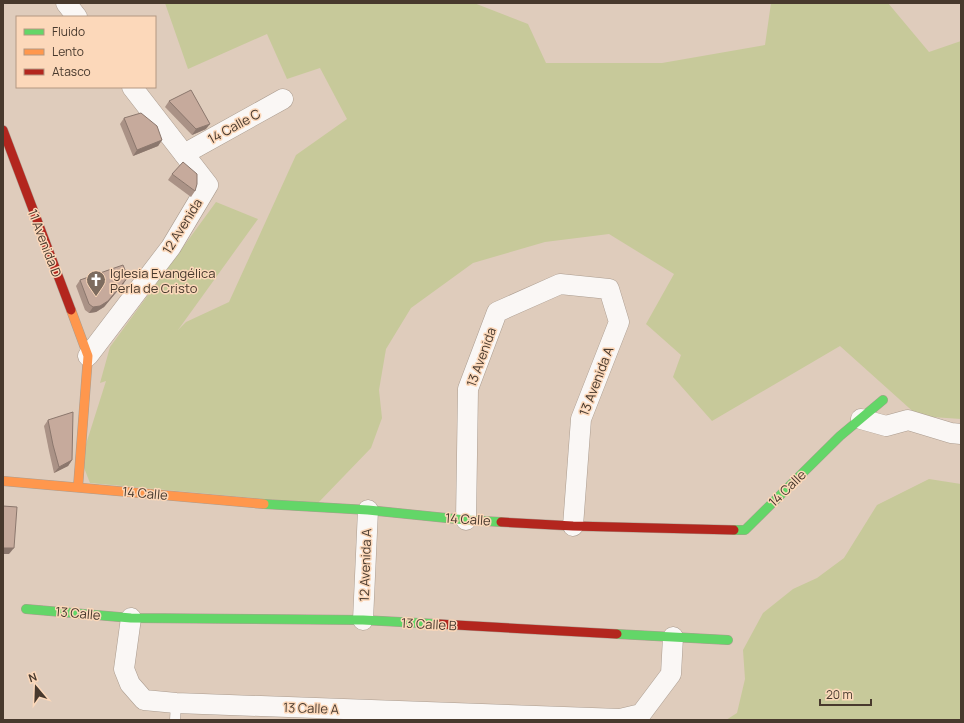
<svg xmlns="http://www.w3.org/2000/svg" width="964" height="723" font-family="Manrope,sans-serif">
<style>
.green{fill:#c7c99a}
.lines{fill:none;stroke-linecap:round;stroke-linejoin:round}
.lane-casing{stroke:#ab9c8f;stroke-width:11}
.street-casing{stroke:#ab9c8f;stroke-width:21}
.fast-casing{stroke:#ab9c8f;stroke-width:10}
.slow-casing{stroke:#ab9c8f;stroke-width:10}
.jam-casing{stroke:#ab9c8f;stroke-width:10}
.lane{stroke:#faf7f5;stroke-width:10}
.street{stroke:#faf7f5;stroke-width:20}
.fast{stroke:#63d668;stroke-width:9}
.slow{stroke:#ff974d;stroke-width:9}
.jam{stroke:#b3261e;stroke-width:9}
.wall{fill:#aa9286}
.shaded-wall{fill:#8b776d}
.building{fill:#c6aa9c;stroke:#8b776d}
.labels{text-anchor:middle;stroke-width:3;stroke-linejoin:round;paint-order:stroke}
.street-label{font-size:13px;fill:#48392d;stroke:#fcd8ba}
.poi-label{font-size:13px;fill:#48392d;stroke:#fcd8ba;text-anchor:start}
</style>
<rect width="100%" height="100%" fill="#dfccbc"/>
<g class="green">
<polygon points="165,3 474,3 528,24 546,63 662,63 765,45 771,3 888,3 929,52 961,41 961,419 918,416 840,346 712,421 673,377 681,355 646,324 674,274 609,234 545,242 473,263 411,308 386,349 379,390 382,418 371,448 317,504 90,483 81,460 106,381 100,383 110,347 216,202 258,219 178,330 186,322 229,302 296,155 347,119 320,68 287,79 267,34 188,69"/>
<polygon points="929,479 961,484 961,720 726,720 737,713 745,679 743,650 763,613 793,589 817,578 844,558 877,505"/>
</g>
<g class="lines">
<defs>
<polyline id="lane" points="175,720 176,703"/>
<g id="street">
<polyline points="66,3 77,17"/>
<polyline points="184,154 283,99"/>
<polyline points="88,356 171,247 208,185 132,87"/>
<polyline points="861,419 886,426 908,420 951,433 961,434"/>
<polyline points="466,520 468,389 497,312 560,284 609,289 619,322 581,419 573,526"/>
<polyline points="131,618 124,669 130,684 144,700 176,703 620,719 641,714 671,674 673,637"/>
<polyline points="363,620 368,510"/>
</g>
<g id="fast">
<polyline points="264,504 368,510 466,520 501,522"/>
<polyline points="734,530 745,530 840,436 883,400"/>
<polyline points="26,609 131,618 363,620 438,624"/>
<polyline points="617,634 728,640"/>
</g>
<g id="slow">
<polyline points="71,310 88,356 78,487"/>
<polyline points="3,481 264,504"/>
</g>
<g id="jam">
<polyline points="3,130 71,310"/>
<polyline points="501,522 573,526 734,530"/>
<polyline points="438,624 617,634"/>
</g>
</defs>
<use href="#lane" class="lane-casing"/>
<use href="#street" class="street-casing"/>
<use href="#fast" class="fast-casing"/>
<use href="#slow" class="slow-casing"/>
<use href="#jam" class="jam-casing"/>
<use href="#lane" class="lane"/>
<use href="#street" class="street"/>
<use href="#fast" class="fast"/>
<use href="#slow" class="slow"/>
<use href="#jam" class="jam"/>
</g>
<g class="wall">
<polygon points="169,101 206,129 192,135 165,107"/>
<polygon points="124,118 162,140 158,146 133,156 120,124"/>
<polygon points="172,174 195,191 191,197 168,180"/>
<polygon points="80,280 124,283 104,307 96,312 89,313 85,310 76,286"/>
<polygon points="48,420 72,460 68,466 54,473 49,451 44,426"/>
</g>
<g class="shaded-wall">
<polygon points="210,124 206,129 192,135 196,129"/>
<polygon points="162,140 158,146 133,156 137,150"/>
<polygon points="128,277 124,283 104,307 96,312 89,313 93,307"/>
<polygon points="72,460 68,466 54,473 59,467"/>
<polygon points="3,548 14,548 9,554 3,554"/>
</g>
<g class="building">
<polygon points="191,90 210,124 196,129 169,101"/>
<polygon points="141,113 157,126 162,140 137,150 124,118"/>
<polygon points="183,162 197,174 197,184 195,191 172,174"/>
<polygon points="123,265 128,277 108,301 100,306 93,307 89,304 80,280"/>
<polygon points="73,412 72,460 59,467 53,445 48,420"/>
<polygon points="3,506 17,507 14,548 3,548"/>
</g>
<defs>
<symbol id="church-pin" viewBox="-11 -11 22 30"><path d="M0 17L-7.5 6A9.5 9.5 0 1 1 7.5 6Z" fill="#7d6c5f" stroke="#fcd8ba"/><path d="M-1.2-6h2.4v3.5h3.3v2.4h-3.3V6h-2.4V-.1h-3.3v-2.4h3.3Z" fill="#fff"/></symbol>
</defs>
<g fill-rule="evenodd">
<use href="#church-pin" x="85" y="269" width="22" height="30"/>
</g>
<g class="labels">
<g class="street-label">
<text transform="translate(234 126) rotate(-29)" y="5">14 Calle C</text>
<text transform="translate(182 226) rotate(-58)" y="5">12 Avenida</text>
<text transform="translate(45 243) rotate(69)" y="5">11 Avenida D</text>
<text transform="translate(481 357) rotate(-70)" y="5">13 Avenida</text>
<text transform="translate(596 381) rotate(-69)" y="5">13 Avenida A</text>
<text transform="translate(787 488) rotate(-44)" y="5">14 Calle</text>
<text transform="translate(145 493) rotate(5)" y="5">14 Calle</text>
<text transform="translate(468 519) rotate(4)" y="5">14 Calle</text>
<text transform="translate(365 565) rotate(-88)" y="5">12 Avenida A</text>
<text transform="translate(78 613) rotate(5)" y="5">13 Calle</text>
<text transform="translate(429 624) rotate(3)" y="5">13 Calle B</text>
<text transform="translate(311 708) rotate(2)" y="5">13 Calle A</text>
</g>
<g class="poi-label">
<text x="110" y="278">Iglesia Evangélica<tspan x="110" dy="15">Perla de Cristo</tspan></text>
</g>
</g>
<rect width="964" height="723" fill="none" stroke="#48392d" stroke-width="8"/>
<rect x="16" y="16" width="140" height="72" fill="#fcd8ba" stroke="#b49882"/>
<rect x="24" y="29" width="20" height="6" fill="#63d668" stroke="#b49882"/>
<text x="52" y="36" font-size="12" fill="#48392d">Fluido</text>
<rect x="24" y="49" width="20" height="6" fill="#ff974d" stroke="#b49882"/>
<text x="52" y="56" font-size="12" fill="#48392d">Lento</text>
<rect x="24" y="69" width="20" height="6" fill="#b3261e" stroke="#b49882"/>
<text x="52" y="76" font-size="12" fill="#48392d">Atasco</text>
<g transform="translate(36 687) rotate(341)" stroke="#fcd8ba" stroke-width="3" paint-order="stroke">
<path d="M0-3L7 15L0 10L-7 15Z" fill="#48392d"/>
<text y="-6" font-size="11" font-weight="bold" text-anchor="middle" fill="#48392d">N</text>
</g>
<path d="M820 699v6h51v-6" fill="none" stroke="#48392d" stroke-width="2"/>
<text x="826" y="699" font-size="12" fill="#48392d" stroke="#fcd8ba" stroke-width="3" paint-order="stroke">20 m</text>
</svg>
